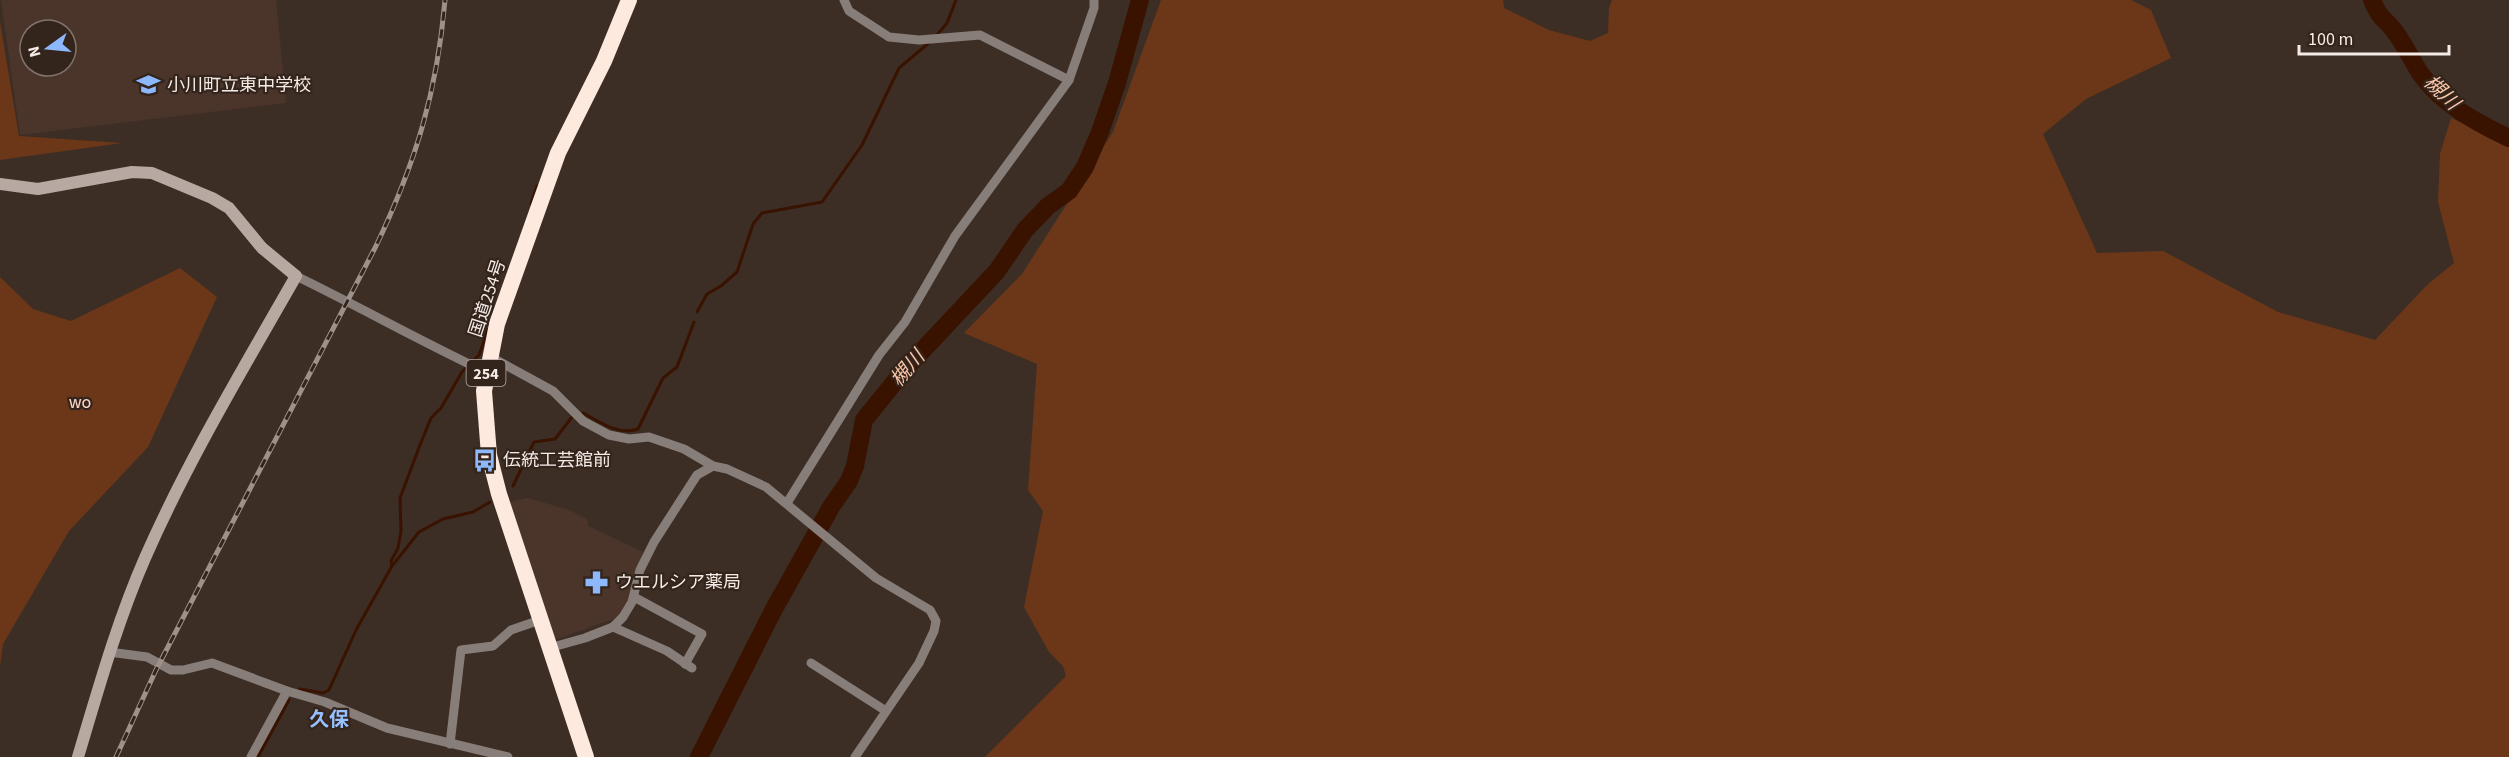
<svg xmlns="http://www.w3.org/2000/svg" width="2509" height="757" font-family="'Source Sans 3','Noto Sans JP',sans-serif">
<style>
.built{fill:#4b352a;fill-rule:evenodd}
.green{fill:#6b3718}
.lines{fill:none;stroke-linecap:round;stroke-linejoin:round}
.stream{stroke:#391200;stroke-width:3}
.river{stroke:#391200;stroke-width:18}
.street{stroke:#877e7a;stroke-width:9}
.secondary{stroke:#b7a9a2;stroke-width:12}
.highway{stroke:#fee9de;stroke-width:16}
.rail-casing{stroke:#9d918a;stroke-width:5}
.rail{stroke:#33241c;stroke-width:3;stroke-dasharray:9;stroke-linecap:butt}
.labels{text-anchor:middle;stroke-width:4.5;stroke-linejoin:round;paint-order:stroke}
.shield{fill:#33241c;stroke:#bbafa9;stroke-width:1.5}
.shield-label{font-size:16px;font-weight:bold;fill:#f5ebe6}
.poi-label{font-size:18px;fill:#f5ebe6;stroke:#33241c;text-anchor:start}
.street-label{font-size:18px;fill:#f5ebe6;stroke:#33241c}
.park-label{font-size:18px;fill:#fbd7c4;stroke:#33241c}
.water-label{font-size:20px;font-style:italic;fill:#f9c4a8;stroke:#33241c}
.neighbourhood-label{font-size:20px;font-weight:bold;fill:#97c0ff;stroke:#33241c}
</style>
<rect width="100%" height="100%" fill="#3d2e25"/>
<g class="built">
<path d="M1,0H276L286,103L20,135ZM30,30H66V66H30Z"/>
<polygon points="528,498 569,510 587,519 588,526 643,552 635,591 623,613 613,619 557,639 554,637 509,502"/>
</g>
<g class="green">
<polygon points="1161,0 1503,0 1504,8 1549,30 1590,41 1608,33 1609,8 1612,0 2131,0 2151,10 2171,58 2086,99 2043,134 2097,253 2163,251 2278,312 2375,340 2428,284 2454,263 2438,202 2440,154 2451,118 2509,144 2509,757 985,757 1066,676 1063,666 1049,652 1024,607 1043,511 1028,490 1037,364 964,333 1022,274 1113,132"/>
<polygon points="0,22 19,136 122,143 0,160"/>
<polygon points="180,268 217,297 148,447 69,531 3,644 0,666 0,277 33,309 71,321"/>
</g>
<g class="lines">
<g class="stream">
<polyline points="937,35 947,23 956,0"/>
<polyline points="531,204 537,186"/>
<polyline points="697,312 707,294 721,286 737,272 753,224 762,213 822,202 862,145 899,68 930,42"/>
<path d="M583,413C600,422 619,436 638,429L663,378L677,367L694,322"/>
<polyline points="513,486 534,442 555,439 572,417"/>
<polyline points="392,566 391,561 398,548 401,531 400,498 420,445 431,418 441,408 462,372 479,355 488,330"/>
<polyline points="300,689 323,693 329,690 356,630 392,566 419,532 443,519 473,512 490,502"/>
<polyline points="258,757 289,700"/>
</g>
<g class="river">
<path d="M2372,0C2379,19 2386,19 2396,33C2405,46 2412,60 2420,73C2442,104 2475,122 2509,138"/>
<polyline points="699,757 774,609 831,507 849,481 855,466 864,420 906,368 997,271 1025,230 1048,206 1069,191 1085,167 1100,132 1117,83 1140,0"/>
</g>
<g class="street">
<polyline points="844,0 849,11 889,37 919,40 980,35 1069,80"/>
<path d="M296,276C360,307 422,342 486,372"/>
<polyline points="489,356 553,391 583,421 609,435 629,439 649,437 684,449 713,466 727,469 766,487 876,578 930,610 936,621 934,631 919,663 855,757"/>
<polyline points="787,503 879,355 905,322 955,236 1069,80 1094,8 1094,0"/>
<polyline points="634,597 702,634 685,664"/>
<polyline points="613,627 667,651 692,668"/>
<polyline points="549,648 585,638 613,627 623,617 632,602 640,570 654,542 697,475 713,466"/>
<polyline points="109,652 147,657 171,670 183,670 212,663 287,691 325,702 387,728 508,757"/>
<polyline points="811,663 886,711"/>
<polyline points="450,744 461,650 493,646 511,630 540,620"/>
<polyline points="251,757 287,691"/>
</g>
<path class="secondary" d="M0,184L38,189L132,172L152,173L212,198L229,208L262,248L296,276C243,369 188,460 145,558C117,622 98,690 78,757"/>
<polyline class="highway" points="586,757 499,494 489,455 484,391 497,324 558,153 604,61 629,0"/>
<defs>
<path id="rail" d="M116,757L156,670L376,246C416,162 437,92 445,0"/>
</defs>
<use href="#rail" class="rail-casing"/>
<use href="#rail" class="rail"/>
</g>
<defs>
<symbol id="school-bare" viewBox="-9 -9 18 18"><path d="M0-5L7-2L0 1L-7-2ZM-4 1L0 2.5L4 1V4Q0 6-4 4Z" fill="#8db9fc" stroke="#33241c" stroke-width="2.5" paint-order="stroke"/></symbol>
<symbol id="bus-bare" viewBox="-9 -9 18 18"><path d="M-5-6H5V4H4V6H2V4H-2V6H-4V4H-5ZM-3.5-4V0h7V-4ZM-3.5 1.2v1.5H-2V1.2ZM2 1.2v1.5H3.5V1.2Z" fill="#8db9fc" stroke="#33241c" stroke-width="2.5" paint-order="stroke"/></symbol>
<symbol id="pharmacy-bare" viewBox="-9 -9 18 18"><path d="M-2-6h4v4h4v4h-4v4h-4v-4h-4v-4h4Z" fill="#8db9fc" stroke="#33241c" stroke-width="2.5" paint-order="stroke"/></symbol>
</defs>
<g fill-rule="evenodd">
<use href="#school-bare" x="132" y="68" width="33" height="33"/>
<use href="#bus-bare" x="468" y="444" width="33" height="33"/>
<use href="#pharmacy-bare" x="580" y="566" width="33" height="33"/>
</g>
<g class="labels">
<rect class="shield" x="466.5" y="360" width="39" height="26" rx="4.5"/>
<g class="shield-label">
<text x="486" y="379">254</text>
</g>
<g class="poi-label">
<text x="167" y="91">小川町立東中学校</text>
<text x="503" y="466">伝統工芸館前</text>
<text x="615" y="588">ウエルシア薬局</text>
</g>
<g class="street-label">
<text transform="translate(487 298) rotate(-72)" y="6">国道254号</text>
</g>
<g class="park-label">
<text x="80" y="408">wo</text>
</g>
<g class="water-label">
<text transform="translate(2442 92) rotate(44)" y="7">槻川</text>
<text transform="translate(907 368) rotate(-49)" y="7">槻川</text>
</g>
<g class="neighbourhood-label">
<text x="329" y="726">久保</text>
</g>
</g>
<g transform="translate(48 48) rotate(255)"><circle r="28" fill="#33241c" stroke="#81746d" stroke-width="1.5"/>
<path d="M0-4.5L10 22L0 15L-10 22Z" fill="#8db9fc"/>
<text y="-9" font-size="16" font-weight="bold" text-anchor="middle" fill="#f5ebe6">N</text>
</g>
<path d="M2299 45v9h150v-9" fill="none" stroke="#f5ebe6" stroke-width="3"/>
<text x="2308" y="45" font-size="18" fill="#f5ebe6" stroke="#33241c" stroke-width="4.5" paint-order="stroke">100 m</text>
</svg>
